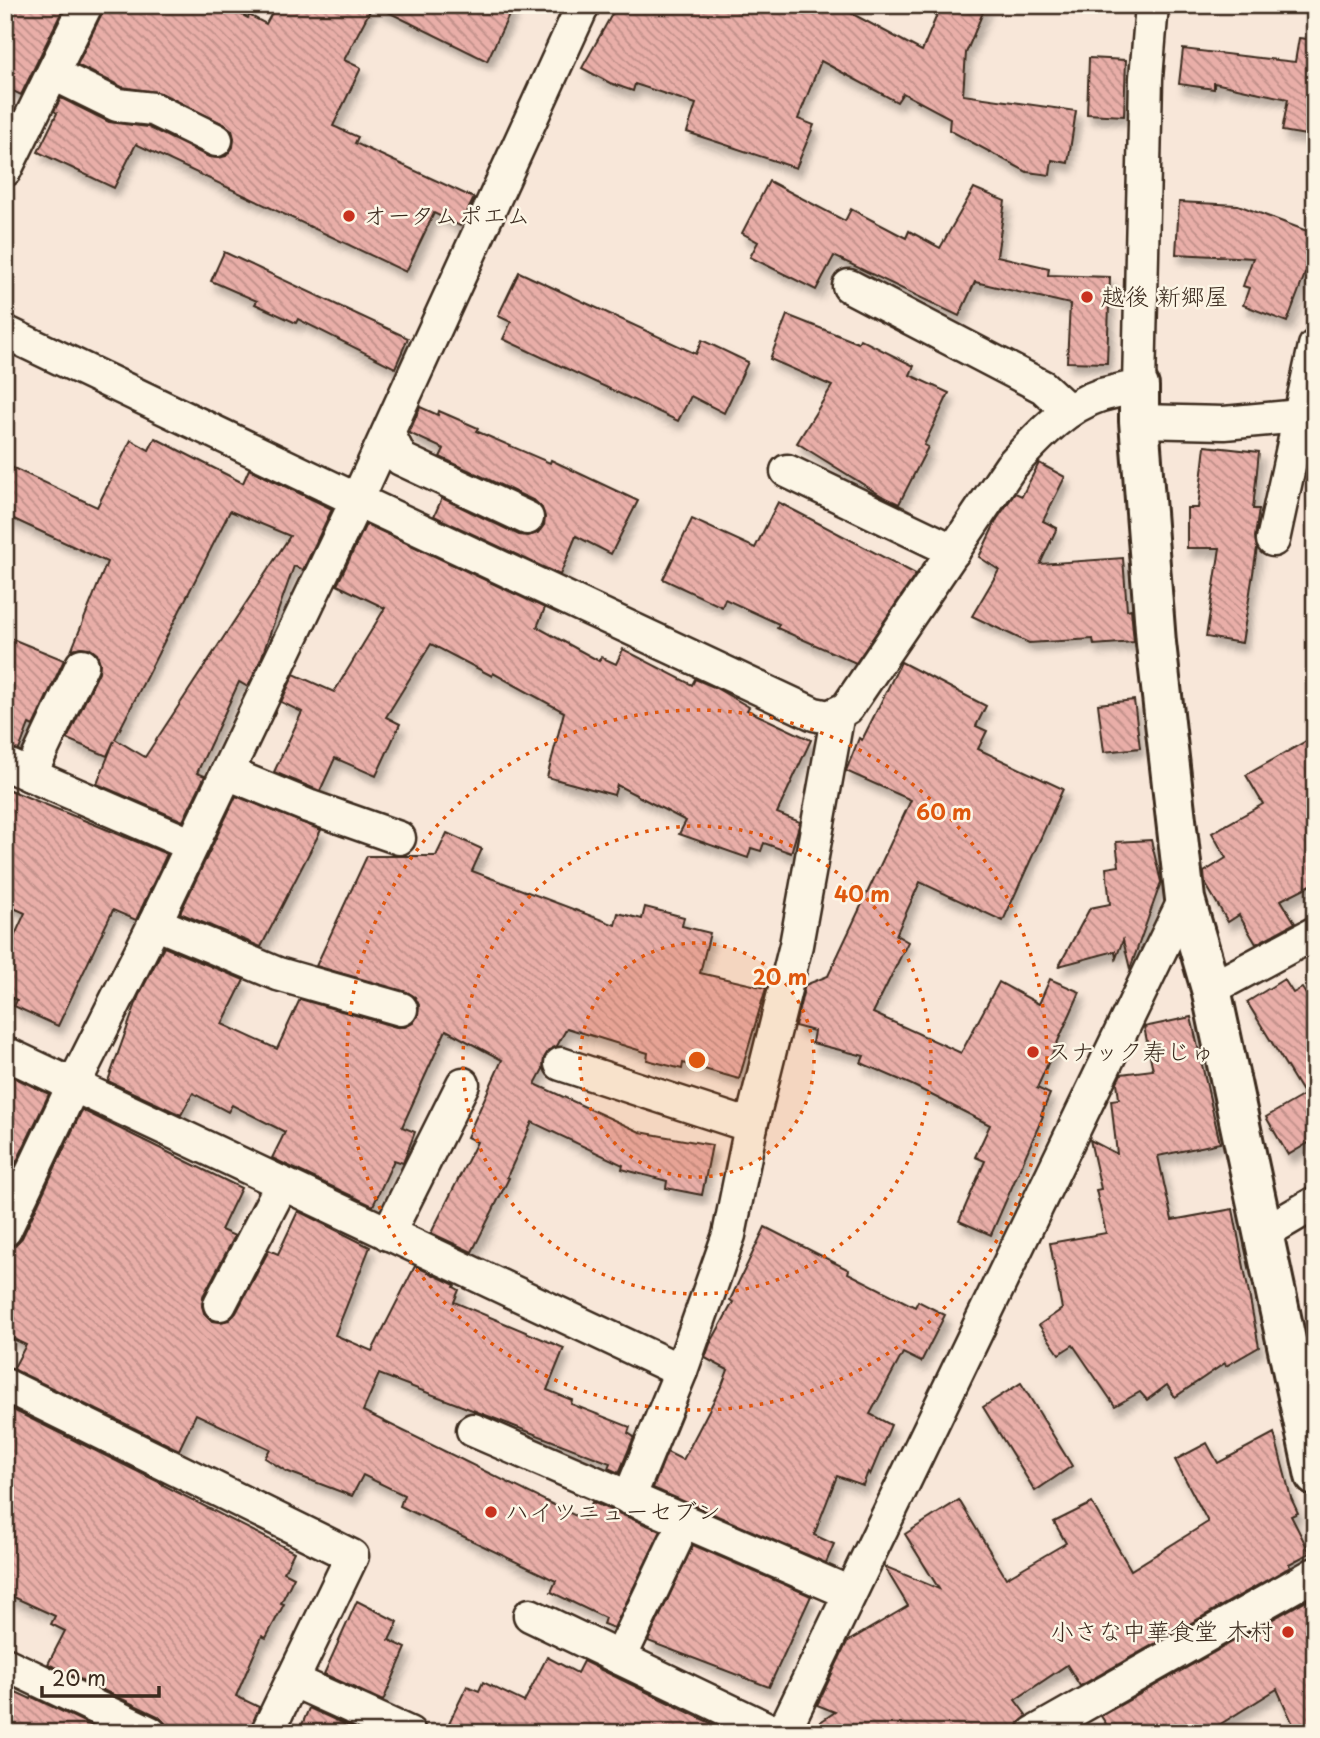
<svg xmlns="http://www.w3.org/2000/svg" width="1320" height="1738" font-family="'Playpen Sans','Klee One',sans-serif">
<style>
.building{fill:url(#building-back-hatch);stroke:#3b2a1e;stroke-width:2;fill-rule:evenodd;filter:url(#shadow)}
.lines{fill:none;stroke-linecap:round;stroke-linejoin:round}
.minor-casing{stroke:#3b2a1e;stroke-width:37}
.tertiary-casing{stroke:#3b2a1e;stroke-width:44}
.minor{stroke:#fcf5e5;stroke-width:32}
.tertiary{stroke:#fcf5e5;stroke-width:38}
.ring{fill:none;stroke:#df570d;stroke-width:3.5;stroke-dasharray:3.5 7}
.poi-dot{fill:#c8321e;stroke:#fcf5e5;stroke-width:2.5}
.labels{text-anchor:middle;stroke-width:5;stroke-linejoin:round;paint-order:stroke}
.poi-label{font-size:24px;fill:#3b2a1e;stroke:#fcf5e5;text-anchor:start}
.centre{fill:#df570d;stroke:#fcf5e5;stroke-width:3.5}
.ring-label{font-size:21px;text-anchor:middle;font-weight:bold;fill:#df570d;stroke:#fcf5e5;stroke-width:5;stroke-linejoin:round;paint-order:stroke}
</style>
<defs>
<pattern id="building-back-hatch" width="6" height="6" patternUnits="userSpaceOnUse" patternTransform="scale(1.75)"><rect width="6" height="6" fill="#e9aea8"/><path d="M-1 5l2 2M0 0l6 6M5-1l2 2" fill="none" stroke="#be8e88"/></pattern>
<filter id="shadow"><feDropShadow dx="4.5" dy="8" stdDeviation="3.5" flood-color="#0004"/></filter>
</defs>
<rect width="100%" height="100%" fill="#f8e7d9"/>
<filter id="ink" filterUnits="userSpaceOnUse"><feTurbulence type="fractalNoise" baseFrequency=".0143" numOctaves="2"/><feDisplacementMap in="SourceGraphic" scale="14" xChannelSelector="R" yChannelSelector="G"/><feConvolveMatrix kernelMatrix="1 2 1 2 8 2 1 2 1" color-interpolation-filters="sRGB"/></filter>
<g filter="url(#ink)">
<g class="building">
<polygon points="5,5 65,5 21,95 5,87"/>
<polygon points="104,5 223,5 248,18 249,15 266,24 276,5 373,5 344,60 361,68 333,126 358,137 355,143 474,198 460,226 434,213 406,272 136,144 114,188 38,152 57,113 54,111 61,98 109,122 148,127 209,157 218,158 226,156 233,147 234,138 232,130 224,124 161,93 122,87 77,65 102,13"/>
<polygon points="374,5 514,5 487,61"/>
<polygon points="617,5 836,5 922,51 941,5 986,5 966,53 963,95 1076,111 1068,163 1052,160 1050,175 1027,172 949,130 950,118 903,93 897,102 821,61 798,119 814,125 796,168 687,132 696,104 635,84 633,91 610,83 582,68"/>
<polygon points="1299,38 1315,40 1315,117 1312,136 1282,131 1288,99 1214,83 1214,89 1179,84 1183,49 1295,62"/>
<polygon points="1089,58 1126,60 1124,116 1087,114"/>
<polygon points="769,181 845,221 851,209 906,238 909,231 940,248 974,188 1005,201 997,256 1049,268 1048,275 1110,277 1107,363 1067,362 1070,304 975,282 959,316 834,256 816,290 750,257 758,242 742,233"/>
<polygon points="1179,202 1238,205 1315,234 1315,247 1287,322 1243,305 1249,288 1243,286 1253,258 1176,254"/>
<polygon points="224,252 408,338 395,368 298,319 296,323 255,304 257,301 211,281"/>
<polygon points="519,272 696,354 702,340 748,362 724,413 691,396 678,421 503,339 511,322 498,316"/>
<polygon points="787,315 858,343 860,339 914,366 910,375 949,393 924,445 928,447 899,504 882,496 797,443 832,386 770,359"/>
<polygon points="420,407 438,415 439,411 478,428 476,431 550,463 551,460 638,501 611,554 576,536 560,575 434,516 442,498 519,535 528,536 538,533 544,525 545,517 542,508 535,501 440,457 444,449 409,433"/>
<path d="M155,438L243,483L249,469L332,509L303,570L294,566L261,659L248,687L239,682L197,773L205,776L183,821L97,784L114,741L107,756L67,739L99,672L100,663L97,654L89,648L81,647L72,649L107,562L5,515V464L97,507L131,440L149,450ZM230,511L290,536L145,757L115,739Z"/>
<polygon points="1205,446 1259,452 1253,509 1259,509 1255,537 1257,548 1242,643 1206,637 1220,548 1187,548 1187,508 1198,508"/>
<polygon points="1039,463 1065,477 1043,521 1057,528 1040,564 1123,558 1127,610 1131,609 1134,642 1094,645 1093,639 1029,643 972,616 999,570 979,557 997,519 1015,493 1022,496"/>
<polygon points="778,502 916,574 856,663 777,628 779,624 725,599 722,607 663,579 692,519 755,548"/>
<polygon points="366,524 545,608 537,627 599,661 601,657 616,664 623,649 692,685 695,679 714,687 749,707 747,710 811,740 777,813 800,822 791,853 764,843 761,851 751,848 748,858 679,834 686,821 617,785 614,795 547,777 564,712 493,673 492,676 431,644 386,717 400,724 376,776 335,758 320,791 274,772 302,712 281,702 294,674 334,692 385,608 337,585"/>
<polygon points="5,636 64,660 33,726 29,724 19,750 5,746"/>
<polygon points="901,662 986,706 976,726 987,731 978,749 1063,789 1003,921 920,882 896,935 908,942 873,1013 961,1053 999,982 1039,1004 1050,979 1080,992 1037,1088 1050,1094 1041,1115 1043,1116 991,1235 959,1221 985,1161 975,1157 990,1125 912,1085 861,1063 864,1056 812,1043 814,1031 795,1026 805,985 828,976 911,800 846,771 859,738 862,740"/>
<polygon points="1134,700 1140,748 1104,752 1098,704"/>
<polygon points="1315,736 1315,883 1281,900 1295,923 1256,944 1239,915 1228,922 1205,883 1204,872 1226,858 1212,833 1263,804 1246,775"/>
<polygon points="5,788 167,854 136,920 113,910 58,1026 14,1006 17,1000 5,995 5,957 25,913 5,904"/>
<polygon points="236,796 321,830 261,947 180,913"/>
<polygon points="447,833 482,849 472,871 615,925 618,913 642,919 645,907 684,917 682,926 710,933 700,973 766,988 739,1079 683,1063 682,1069 647,1060 648,1053 567,1028 557,1046 549,1050 544,1058 543,1069 535,1084 640,1132 712,1145 702,1195 666,1188 667,1181 622,1169 623,1165 532,1122 507,1177 509,1178 472,1252 431,1233 477,1142 467,1137 502,1060 446,1030 402,1127 415,1132 403,1163 394,1160 373,1206 272,1158 285,1132 232,1105 228,1112 193,1093 181,1115 108,1081 139,995 164,947 244,980 222,1024 277,1049 300,999 396,1027 405,1027 413,1023 418,1015 419,1005 415,997 407,992 316,966 367,856 436,856"/>
<polygon points="1151,840 1161,882 1130,969 1123,940 1116,958 1115,951 1059,966 1090,908 1110,904 1106,868 1119,866 1116,842"/>
<polygon points="1284,979 1293,993 1302,988 1315,1008 1315,1139 1288,1155 1266,1117 1304,1095 1247,1002"/>
<polygon points="1191,1017 1220,1143 1158,1156 1172,1220 1233,1209 1259,1347 1226,1366 1225,1363 1175,1397 1167,1385 1147,1400 1140,1392 1115,1406 1073,1345 1059,1354 1039,1325 1062,1309 1050,1243 1106,1233 1096,1190 1101,1189 1090,1140 1117,1154 1111,1100 1119,1099 1117,1082 1121,1074 1153,1070 1144,1027"/>
<polygon points="5,1073 49,1094 5,1186"/>
<polygon points="82,1110 241,1188 221,1230 235,1236 203,1296 202,1306 204,1313 212,1321 220,1322 229,1320 236,1313 269,1250 278,1254 298,1211 370,1247 335,1335 372,1351 415,1266 455,1285 454,1287 459,1290 454,1302 564,1348 547,1390 572,1400 571,1404 630,1427 628,1433 634,1437 619,1473 608,1468 610,1463 379,1374 363,1411 584,1520 592,1502 661,1531 614,1628 603,1624 605,1618 551,1592 556,1581 400,1506 404,1495 363,1475 352,1496 286,1471 265,1458 270,1449 196,1414 179,1450 13,1369 26,1345 5,1335 5,1248 15,1245 22,1238"/>
<polygon points="765,1227 849,1270 848,1273 915,1307 918,1301 945,1315 921,1362 903,1353 870,1414 891,1425 870,1475 868,1472 863,1485 837,1476 814,1535 834,1544 826,1563 653,1488 667,1452 683,1460 722,1385 728,1370 705,1358 710,1344 733,1302 730,1300"/>
<polygon points="1021,1383 1072,1466 1035,1491 983,1407"/>
<polygon points="5,1406 163,1484 163,1485 294,1552 284,1572 294,1577 281,1603 284,1604 266,1638 262,1636 236,1696 259,1707 249,1733 168,1733 165,1723 158,1716 48,1664 65,1631 51,1624 55,1616 5,1593"/>
<polygon points="1274,1433 1291,1498 1298,1513 1291,1516 1310,1553 1289,1564 1290,1567 1080,1686 1067,1665 1015,1700 1027,1716 1019,1723 1016,1733 804,1733 835,1712 817,1705 847,1642 908,1606 884,1566 939,1589 905,1534 959,1500 1006,1578 1066,1543 1054,1522 1092,1503 1131,1570 1208,1522 1175,1460 1207,1443 1218,1463"/>
<polygon points="693,1545 811,1596 769,1687 648,1641"/>
<polygon points="1312,1597 1315,1601 1315,1733 1297,1733 1277,1689 1206,1733 1112,1733 1101,1716"/>
<polygon points="357,1601 398,1622 389,1640 406,1648 383,1701 324,1674"/>
<polygon points="547,1657 577,1673 583,1661 731,1733 444,1733 467,1686 479,1691 483,1682 524,1702"/>
<polygon points="5,1687 31,1699 32,1697 107,1733 5,1733"/>
<polygon points="309,1708 364,1733 288,1733 292,1723 301,1727"/>
</g>
<g class="lines">
<defs>
<g id="minor">
<polyline points="54,74 117,105 153,109 216,140"/>
<polyline points="5,170 86,5"/>
<polyline points="849,286 1043,387 1069,411"/>
<path d="M5,332L357,500L814,714L829,717L847,708L1011,466C1037,438 1064,407 1101,395C1113,392 1126,389 1139,386L1146,78L1152,5"/>
<polyline points="1139,421 1224,423 1300,416 1315,407"/>
<polyline points="388,433 401,459 527,518"/>
<polyline points="787,471 954,551"/>
<polyline points="1273,540 1315,346"/>
<polyline points="5,764 192,845"/>
<polyline points="227,773 308,806 399,838"/>
<polyline points="30,775 82,665"/>
<polyline points="155,923 278,974 401,1009"/>
<polyline points="1211,989 1315,933"/>
<polyline points="5,1053 681,1371"/>
<polyline points="561,1064 751,1126"/>
<polyline points="5,1230 73,1086 155,923 357,500 583,5"/>
<polyline points="1264,1233 1315,1203"/>
<polyline points="388,1234 463,1084"/>
<polyline points="220,1304 282,1184"/>
<polyline points="5,1385 352,1556 267,1733"/>
<polyline points="473,1430 850,1593"/>
<polyline points="629,1498 681,1371 729,1235 751,1126 796,945 838,713"/>
<polyline points="530,1615 776,1733"/>
<polyline points="620,1658 675,1542"/>
<polyline points="5,1664 150,1733"/>
<polyline points="292,1680 409,1733"/>
<polyline points="783,1733 1185,899"/>
<polyline points="1034,1733 1315,1574"/>
</g>
<polyline id="tertiary" points="1139,386 1139,421 1156,643 1185,899 1211,989 1315,1476"/>
</defs>
<use href="#minor" class="minor-casing"/>
<use href="#tertiary" class="tertiary-casing"/>
<use href="#minor" class="minor"/>
<use href="#tertiary" class="tertiary"/>
</g>
</g>
<circle cx="697" cy="1060" r="117" fill="#df570d" fill-opacity=".12"/>
<g class="ring">
<circle cx="697" cy="1060" r="117"/>
<circle cx="697" cy="1060" r="234"/>
<circle cx="697" cy="1060" r="350"/>
</g>
<g class="poi-dot">
<circle cx="349" cy="216" r="7"/>
<circle cx="1087" cy="297" r="7"/>
<circle cx="1033" cy="1052" r="7"/>
<circle cx="491" cy="1512" r="7"/>
<circle cx="1288" cy="1632" r="7"/>
</g>
<g class="labels">
<g class="poi-label">
<text x="363" y="224">オータムポエム</text>
<text x="1101" y="305">越後 新郷屋</text>
<text x="1047" y="1060">スナック寿じゅ</text>
<text x="505" y="1520">ハイツニューセブン</text>
<text x="1274" y="1640" text-anchor="end">小さな中華食堂 木村</text>
</g>
</g>
<circle cx="697" cy="1060" r="10" class="centre"/>
<g class="ring-label">
<text x="944" y="820">60 m</text>
<text x="862" y="902">40 m</text>
<text x="780" y="985">20 m</text>
</g>
<rect width="1320" height="1738" fill="none" stroke="#fcf5e5" stroke-width="28"/>
<rect x="14" y="14" width="1292" height="1710" fill="none" stroke="#3b2a1e" stroke-width="2.5" filter="url(#ink)"/>
<path d="M42 1686v10h117v-10" fill="none" stroke="#3b2a1e" stroke-width="3.5"/>
<text x="52" y="1686" font-size="21" fill="#3b2a1e" stroke="#fcf5e5" stroke-width="5" paint-order="stroke">20 m</text>
</svg>
